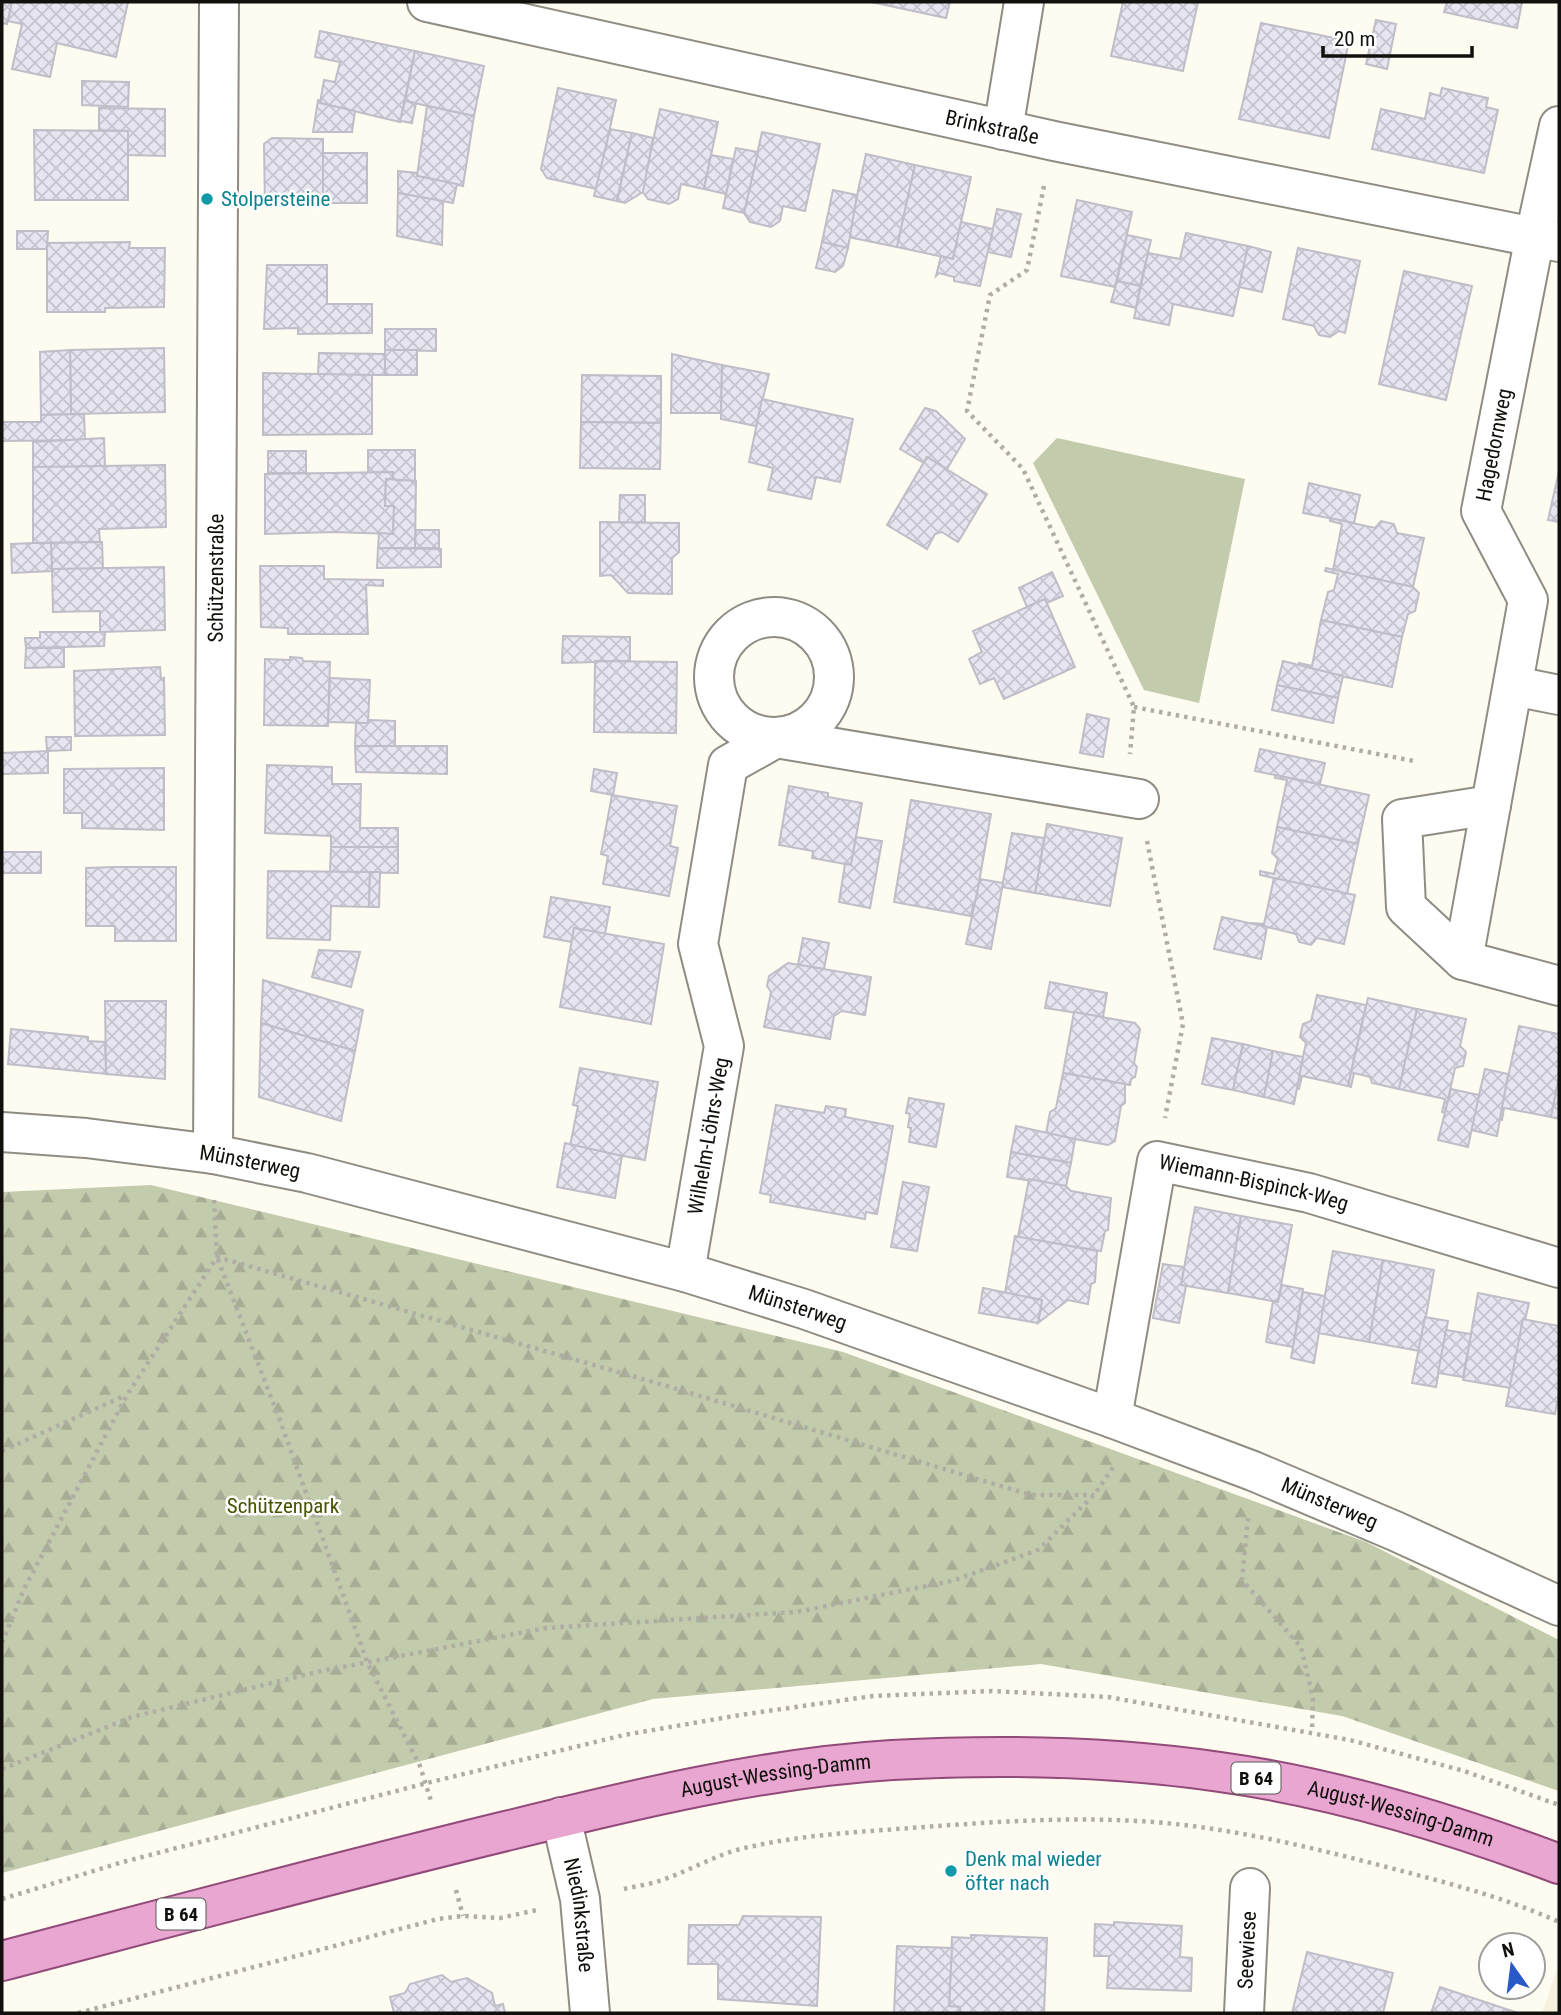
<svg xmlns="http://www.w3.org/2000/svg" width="1561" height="2015" font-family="'Roboto Condensed',sans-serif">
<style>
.built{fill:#f6f2df}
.green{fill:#c3cbad}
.forest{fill:url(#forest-firs)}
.building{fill:url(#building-cross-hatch);stroke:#bfbdc7;stroke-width:2}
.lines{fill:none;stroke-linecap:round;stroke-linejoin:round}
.minor-casing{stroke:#8f8d83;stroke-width:42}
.major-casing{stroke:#924a79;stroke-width:42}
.path{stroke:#b0ada5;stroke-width:4.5;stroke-dasharray:3.5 5;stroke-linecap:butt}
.minor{stroke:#fff;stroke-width:38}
.major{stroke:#e8a6d1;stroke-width:38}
.culture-dot{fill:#0f9aa8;stroke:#fff;stroke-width:2.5}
.labels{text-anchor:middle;stroke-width:5;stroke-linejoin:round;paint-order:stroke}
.shield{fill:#fff;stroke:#585855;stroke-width:2}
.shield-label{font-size:19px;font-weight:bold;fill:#11100c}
.street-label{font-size:21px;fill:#11100c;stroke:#fff}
.culture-label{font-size:21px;fill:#0d838f;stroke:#fff;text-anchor:start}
.park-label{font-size:21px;fill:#465401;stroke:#fff}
</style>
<defs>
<pattern id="forest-firs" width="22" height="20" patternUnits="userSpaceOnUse" patternTransform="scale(1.75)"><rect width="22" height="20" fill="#c3cbad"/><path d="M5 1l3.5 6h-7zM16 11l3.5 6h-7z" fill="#a6ad94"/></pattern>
<pattern id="building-cross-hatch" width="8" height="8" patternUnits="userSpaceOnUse" patternTransform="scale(1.75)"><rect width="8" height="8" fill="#e7e5f0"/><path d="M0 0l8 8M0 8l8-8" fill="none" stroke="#c5c3cd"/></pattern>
</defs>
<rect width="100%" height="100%" fill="#fefbf0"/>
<polygon class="built" points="1559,1963 1559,2013 1542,2013"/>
<polygon class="green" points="1057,438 1245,479 1199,703 1144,690 1033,463"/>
<polygon class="forest" points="151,1185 843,1352 1366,1542 1559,1640 1559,1791 1342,1716 1041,1664 653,1699 2,1873 2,1192"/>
<g class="building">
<polygon points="2,2 12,2 7,24 2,23"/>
<polygon points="12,2 128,2 116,57 57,43 50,77 12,69 22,24 8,21"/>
<polygon points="871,2 950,2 946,18"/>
<polygon points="1123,2 1198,2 1183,71 1111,56"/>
<polygon points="1447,2 1522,2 1517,28 1444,12"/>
<polygon points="1376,20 1396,24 1387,69 1366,64"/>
<polygon points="1261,23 1349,41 1329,138 1239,119"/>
<polygon points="320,31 415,51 400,122 320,103 324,80 335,82 340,62 315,57"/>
<polygon points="415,51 484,66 474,116 405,101"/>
<polygon points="82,81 129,82 128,107 82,105"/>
<polygon points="558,88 616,100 597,189 547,178 541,169"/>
<polygon points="1442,88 1488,98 1486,107 1498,110 1484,173 1372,149 1381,109 1425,119 1430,93 1440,96"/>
<polygon points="318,100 321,101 320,103 355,111 352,132 313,132"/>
<polygon points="405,101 416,103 412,123 400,121"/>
<polygon points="427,106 474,116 463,186 417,176"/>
<polygon points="99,108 165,109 165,156 128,155 128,131 99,130"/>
<polygon points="660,109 718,122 704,189 681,184 678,199 669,204 648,199 642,191"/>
<polygon points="610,129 632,133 617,201 594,196"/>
<polygon points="34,130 128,131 128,200 35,200"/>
<polygon points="762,132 820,144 805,211 783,206 780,221 771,227 750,222 744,213"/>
<polygon points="632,133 653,138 643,192 625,203 617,201"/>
<polygon points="272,138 323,139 323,203 265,204 264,144"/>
<polygon points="736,148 758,152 744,213 723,208"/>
<rect x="323" y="153" width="44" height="50"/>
<polygon points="866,154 915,165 897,247 848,237"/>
<polygon points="711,155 733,159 726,194 704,189"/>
<polygon points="915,165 971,177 953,259 897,247"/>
<polygon points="398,171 417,173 417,176 457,184 453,203 398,193"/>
<polygon points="833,190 857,195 848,248 822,242"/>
<polygon points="398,193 443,201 442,245 397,236"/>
<polygon points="1077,200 1132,212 1115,287 1061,276"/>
<polygon points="997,209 1021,214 1011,257 988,252"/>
<polygon points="961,222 993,229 980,286 954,281 954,277 939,273 936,276 941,256 953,259"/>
<polygon points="17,231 48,231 47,249 17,249"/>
<polygon points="1186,233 1248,246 1233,316 1173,304 1169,325 1134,318 1148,253 1180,259"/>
<polygon points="1127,235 1151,240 1140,286 1117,281"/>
<polygon points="130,242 129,248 165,248 164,307 105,308 105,312 47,312 47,243"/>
<polygon points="822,242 848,248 843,266 835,272 816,268"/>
<polygon points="1248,246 1271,252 1262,292 1239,287"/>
<polygon points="1298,248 1360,261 1345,333 1339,331 1330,337 1319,335 1314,326 1283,319"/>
<polygon points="267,265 327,265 327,304 372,304 372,333 298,334 298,328 264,329"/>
<polygon points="1404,271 1472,286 1446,400 1379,384"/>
<polygon points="1117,281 1140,286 1136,308 1111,302"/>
<polygon points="385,329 436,329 436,351 385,350"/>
<polygon points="164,348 165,412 71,414 70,350"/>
<polygon points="70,350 71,414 41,415 40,352"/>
<rect x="385" y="350" width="32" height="25"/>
<polygon points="319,353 385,354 385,375 318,375"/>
<polygon points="672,354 722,365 721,413 671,413"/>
<polygon points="722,365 769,374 756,426 721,419"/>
<polygon points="263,373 372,375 372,434 263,435"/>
<polygon points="582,375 661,376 661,423 581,422"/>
<polygon points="762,399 853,419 840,482 816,477 811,499 768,490 773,468 749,462"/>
<polygon points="925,408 936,411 965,439 947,469 927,457 924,463 900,449"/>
<polygon points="84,414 85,440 2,441 2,422 41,422 41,415"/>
<polygon points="581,422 661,423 660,469 580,468"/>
<polygon points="104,438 105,467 33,467 33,442"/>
<polygon points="368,450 415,450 415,481 393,480 393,472 368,473"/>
<rect x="268" y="451" width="38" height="22"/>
<polygon points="927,457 987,494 958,542 942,532 935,534 927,549 887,525"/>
<polygon points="165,465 166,527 99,529 100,542 33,543 33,467"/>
<polygon points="1559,471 1559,522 1548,520"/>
<polygon points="393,472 393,480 386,479 385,506 394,506 393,534 334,532 265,534 265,474"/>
<polygon points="386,479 416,481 415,548 378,548 379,533 393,534 394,506 385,506"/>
<polygon points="1309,483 1360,495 1354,523 1303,513"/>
<polygon points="620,495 645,495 645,522 619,523"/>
<polygon points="1330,518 1375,528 1381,521 1394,524 1397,533 1424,538 1413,587 1333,570 1342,524 1330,521"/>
<polygon points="600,522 679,523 679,552 672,558 672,594 628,593 611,575 600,576"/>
<polygon points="416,530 439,530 439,548 415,548"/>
<polygon points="100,542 102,542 103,569 52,569 51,543"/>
<polygon points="33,543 51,543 52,571 12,573 11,544"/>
<polygon points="378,548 441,549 441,567 377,568"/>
<polygon points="260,566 324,566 324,579 383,580 383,586 366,585 368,634 288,634 288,628 261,627"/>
<polygon points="164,567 165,630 100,632 100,611 53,612 52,569"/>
<polygon points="1326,568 1413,587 1419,593 1415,611 1408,614 1402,637 1321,620 1328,592 1334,590 1338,574 1325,571"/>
<polygon points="1052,572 1063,596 1047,603 1045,599 1027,607 1019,588"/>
<polygon points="1045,599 1075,667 1004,699 994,678 980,684 969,659 982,652 973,631"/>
<polygon points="1321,620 1402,637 1392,687 1298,667 1299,663 1312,666"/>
<polygon points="40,632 105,632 104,646 26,648 25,638 40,638"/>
<polygon points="563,636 630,637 630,661 562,663"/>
<polygon points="26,648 64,648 64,667 25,668"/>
<polygon points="290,657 302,658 303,661 330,662 328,726 264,725 265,659 290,660"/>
<polygon points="595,661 677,662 676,733 594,732"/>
<polygon points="1283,661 1343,676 1338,698 1277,685"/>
<polygon points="160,667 161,679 164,678 165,735 75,736 74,671"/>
<polygon points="330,678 370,680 368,723 328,722"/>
<polygon points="1277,685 1338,698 1333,723 1272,710"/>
<polygon points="1087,714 1109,719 1103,757 1080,753"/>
<polygon points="368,720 395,721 395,746 355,746 356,723 368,723"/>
<polygon points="46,737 71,737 71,750 47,751"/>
<polygon points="355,746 447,746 447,774 356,772"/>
<polygon points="1260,749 1325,763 1320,784 1255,771"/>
<polygon points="48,751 48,773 2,774 2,753"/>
<polygon points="267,765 332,767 332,784 361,784 360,828 398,828 398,847 331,847 331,836 265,833"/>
<polygon points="164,768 164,830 82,828 82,813 64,813 64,769"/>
<polygon points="594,769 617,773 613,795 591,791"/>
<polygon points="1275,775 1369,795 1358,844 1277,827 1287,780 1275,778"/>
<polygon points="789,786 828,793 828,797 862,803 851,865 812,858 813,851 779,845"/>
<polygon points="612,795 677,806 670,846 678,848 669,896 603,884 608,856 601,854"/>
<polygon points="911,800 991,814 975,905 973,905 971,916 894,902"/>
<polygon points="1047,824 1122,838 1110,906 1035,893"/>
<polygon points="1277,827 1358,844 1347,894 1260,875 1260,871 1274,874 1278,859 1272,853"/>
<polygon points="1012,833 1044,838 1035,893 1002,887"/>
<polygon points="856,837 882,841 870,908 839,902 845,864 851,865"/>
<polygon points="331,847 398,847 398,873 330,872"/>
<rect x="2" y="852" width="39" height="21"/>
<polygon points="115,867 176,867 176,941 115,941 115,926 86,926 86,868"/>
<polygon points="268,871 370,872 369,907 331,906 330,940 267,938"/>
<polygon points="370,872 380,872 379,907 369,907"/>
<polygon points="1274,878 1355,895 1344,944 1317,938 1311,945 1299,942 1296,934 1251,923 1264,924"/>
<polygon points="980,879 1003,883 991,949 966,944"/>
<polygon points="551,897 610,907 605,934 574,928 572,942 544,937"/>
<polygon points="1222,917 1267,927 1261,959 1214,949"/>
<polygon points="574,928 664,944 651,1024 560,1007"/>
<polygon points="803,938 829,943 824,969 798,965"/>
<polygon points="319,950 360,952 351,987 312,977"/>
<polygon points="788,963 871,977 865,1015 842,1011 834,1016 830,1039 764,1027 771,992 767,986 769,976"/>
<polygon points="263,980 363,1010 355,1051 261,1023"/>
<polygon points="1050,982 1107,993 1103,1017 1045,1008"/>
<polygon points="1317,995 1366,1005 1348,1086 1302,1076 1299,1089 1296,1088 1306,1043 1300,1037 1303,1024 1311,1021"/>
<polygon points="1368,998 1417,1009 1399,1089 1372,1083 1370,1077 1354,1073 1351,1087 1348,1086"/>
<polygon points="105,1001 166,1001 165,1079 106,1074"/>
<polygon points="1417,1009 1466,1019 1460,1046 1466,1052 1463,1066 1455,1068 1445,1113 1442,1112 1445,1099 1399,1089"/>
<polygon points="1074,1012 1135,1023 1140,1029 1134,1063 1137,1067 1135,1077 1131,1079 1130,1085 1063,1073"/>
<polygon points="261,1023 355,1051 341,1121 259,1097"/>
<polygon points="1519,1026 1559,1034 1559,1077 1551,1117 1504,1108 1502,1120 1499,1119"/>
<polygon points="11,1029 88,1037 88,1041 105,1042 106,1074 8,1064"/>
<polygon points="1212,1038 1243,1044 1233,1090 1202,1084"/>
<polygon points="1243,1044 1273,1051 1264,1097 1233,1090"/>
<polygon points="1273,1051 1303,1057 1294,1104 1264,1097"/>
<polygon points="580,1068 658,1082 645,1160 570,1146 578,1106 573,1105"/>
<polygon points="1485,1069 1508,1074 1497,1136 1471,1130"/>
<polygon points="1063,1073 1125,1084 1125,1103 1121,1106 1115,1141 1108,1145 1046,1134 1050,1112 1056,1108"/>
<polygon points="1559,1077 1559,1119 1551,1117"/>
<polygon points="1451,1089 1479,1095 1468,1147 1438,1140"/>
<polygon points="909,1098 944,1104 936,1147 909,1142 911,1128 908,1127 910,1114 906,1113"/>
<polygon points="776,1105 824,1113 826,1106 846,1109 845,1117 893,1126 877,1214 866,1212 865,1219 770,1202 771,1195 760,1193"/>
<polygon points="1016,1126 1075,1139 1071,1163 1011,1152"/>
<polygon points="565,1143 622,1156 615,1198 557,1187"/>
<polygon points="1011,1152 1071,1163 1066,1186 1007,1177"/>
<polygon points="1029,1179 1066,1186 1071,1191 1111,1198 1108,1230 1105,1231 1101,1251 1018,1237"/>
<polygon points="903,1182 929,1187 917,1251 891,1247"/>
<polygon points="1195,1207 1241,1216 1228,1293 1181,1285"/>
<polygon points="1241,1216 1292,1225 1278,1302 1228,1293"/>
<polygon points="1015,1236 1097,1251 1095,1282 1091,1284 1088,1304 1068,1300 1038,1323 1042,1300 1005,1293"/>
<polygon points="1333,1251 1383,1260 1369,1342 1318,1333"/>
<polygon points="1383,1260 1434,1270 1420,1351 1369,1342"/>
<polygon points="1163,1264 1184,1267 1181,1285 1186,1286 1179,1323 1153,1318"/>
<polygon points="1282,1285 1303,1289 1293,1347 1266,1342 1273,1301 1278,1302"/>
<polygon points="983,1288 1042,1300 1038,1323 979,1313"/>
<polygon points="1303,1292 1325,1296 1314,1363 1291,1358"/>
<polygon points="1478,1293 1529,1303 1525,1320 1523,1319 1511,1388 1463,1380"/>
<polygon points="1425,1317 1448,1321 1436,1387 1412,1383"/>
<polygon points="1523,1319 1559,1326 1559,1393 1555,1414 1506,1406"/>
<polygon points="1446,1330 1471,1334 1463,1377 1438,1373"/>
<polygon points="743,1916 821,1917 817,2006 718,1999 718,1964 688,1964 689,1925 739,1925"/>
<polygon points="1114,1922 1182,1926 1180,1957 1192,1958 1191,1991 1107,1988 1109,1956 1094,1956 1095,1924 1114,1925"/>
<polygon points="971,1935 1047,1938 1044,2013 960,2013 960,2007 949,2006 952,1937 971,1938"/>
<polygon points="897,1946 952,1948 949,2006 960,2007 960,2013 894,2013"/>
<polygon points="1307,1952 1393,1973 1383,2013 1292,2013"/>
<polygon points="442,1975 451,1982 467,1978 492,1993 495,2006 503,2004 505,2013 394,2013 390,1997 405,1993 410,1984"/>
<polygon points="1440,1987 1518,2013 1431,2013"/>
</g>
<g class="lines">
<defs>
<g id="minor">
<path id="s1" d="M427,2L1054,141L1559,242"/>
<polyline points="1559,126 1535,236 1481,511 1528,600 1463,960 1559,986"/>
<polyline points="1003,130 1024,2"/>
<circle cx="774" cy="677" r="60"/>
<polyline points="1514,686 1559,695"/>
<polyline points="1463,960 1406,907 1402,819 1491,805"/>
<path id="s2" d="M2,1132L86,1138L213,1154L307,1173L685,1272L804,1309L1112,1418L1253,1471L1395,1531L1559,1606"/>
<path id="s3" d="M213,1154L219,2"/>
<path id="s4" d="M685,1272L724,1046L698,944L728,765L776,738L1139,799"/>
<path id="s5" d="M1112,1418L1157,1161L1309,1193L1559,1268"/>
<path id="s6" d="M561,1817L580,1899L590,2013"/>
<path id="s7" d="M1244,2013L1250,1888"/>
</g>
<g id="major">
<path id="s8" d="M2,1961C170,1917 337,1872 506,1831C632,1800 762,1768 892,1760C1001,1754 1111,1756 1220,1772C1336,1788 1450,1823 1559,1864"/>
</g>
</defs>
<use href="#minor" class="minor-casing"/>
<use href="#major" class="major-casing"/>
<g class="path">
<polyline points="1044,186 1027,270 990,295 967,411 1023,469 1134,707 1130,754"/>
<polyline points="1134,707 1414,761"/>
<polyline points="1147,841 1183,1024 1165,1118"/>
<polyline points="214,1200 217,1257 279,1418 368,1664 420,1766 432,1804"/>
<polyline points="2,1451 126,1395"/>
<polyline points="1248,1518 1242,1580 1301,1647 1313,1698 1312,1732"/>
<polyline points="2,1643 24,1589 127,1395 217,1257 660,1384 1031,1495 1094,1495"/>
<polyline points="2,1769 132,1717 317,1672 546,1628 796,1612 952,1581 1038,1550 1094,1495 1114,1466"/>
<path d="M624,1889C637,1886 652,1884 665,1879C693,1869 719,1853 749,1847C801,1835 858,1832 911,1828C1004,1821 1099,1814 1192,1826C1262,1835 1330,1852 1398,1870C1452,1884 1509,1899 1559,1922"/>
<polyline points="456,1890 463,1916"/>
<polyline points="2,1899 123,1862 427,1783 624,1735 740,1715 873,1696 992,1691 1108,1697 1350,1740 1464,1771 1559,1805"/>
<polyline points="78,2013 438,1919 463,1916 500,1918 537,1910"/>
</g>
<use href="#minor" class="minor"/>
<use href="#major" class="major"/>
</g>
<g class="culture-dot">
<circle cx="207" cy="199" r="7"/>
<circle cx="951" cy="1871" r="7"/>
</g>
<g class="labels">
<g class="shield">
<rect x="1231.5" y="1762.5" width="49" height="31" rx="5"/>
<rect x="156.5" y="1898.5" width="49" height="31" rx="5"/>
</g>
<g class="shield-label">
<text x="1256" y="1785">B 64</text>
<text x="181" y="1921">B 64</text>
</g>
<g class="street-label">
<text dy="7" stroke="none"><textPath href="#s1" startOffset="579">Brinkstraße</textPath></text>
<text transform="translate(1494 445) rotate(-79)" y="7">Hagedornweg</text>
<text dy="7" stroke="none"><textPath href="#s3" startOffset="576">Schützenstraße</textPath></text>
<text dy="7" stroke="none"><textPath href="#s4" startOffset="138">Wilhelm-Löhrs-Weg</textPath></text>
<text dy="7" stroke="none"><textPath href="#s2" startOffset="250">Münsterweg</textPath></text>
<text dy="7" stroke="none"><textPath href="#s5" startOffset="360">Wiemann-Bispinck-Weg</textPath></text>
<text dy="7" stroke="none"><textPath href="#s2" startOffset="817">Münsterweg</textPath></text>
<text dy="7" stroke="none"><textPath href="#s2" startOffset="1384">Münsterweg</textPath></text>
<text dy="7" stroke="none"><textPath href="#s8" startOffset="796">August-Wessing-Damm</textPath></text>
<text dy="7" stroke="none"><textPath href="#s8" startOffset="1428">August-Wessing-Damm</textPath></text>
<text dy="7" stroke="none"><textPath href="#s6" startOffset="100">Niedinkstraße</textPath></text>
<text dy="7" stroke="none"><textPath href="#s7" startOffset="63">Seewiese</textPath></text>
</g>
<g class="culture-label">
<text x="221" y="206">Stolpersteine</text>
<text x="965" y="1866">Denk mal wieder<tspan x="965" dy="24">öfter nach</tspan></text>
</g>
<g class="park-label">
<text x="283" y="1513">Schützenpark</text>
</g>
</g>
<rect width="1561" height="2015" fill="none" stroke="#11100c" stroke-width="7"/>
<g transform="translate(1512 1966) rotate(346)"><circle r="33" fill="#ffffff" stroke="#a09f9e" stroke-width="2"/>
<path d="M0-5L12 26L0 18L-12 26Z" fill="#2958c7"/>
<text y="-10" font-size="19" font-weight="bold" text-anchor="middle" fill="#11100c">N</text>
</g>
<path d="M1323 46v10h149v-10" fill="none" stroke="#11100c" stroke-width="3.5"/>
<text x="1334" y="46" font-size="21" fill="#11100c" stroke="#ffffff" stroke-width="5" paint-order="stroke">20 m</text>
</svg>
